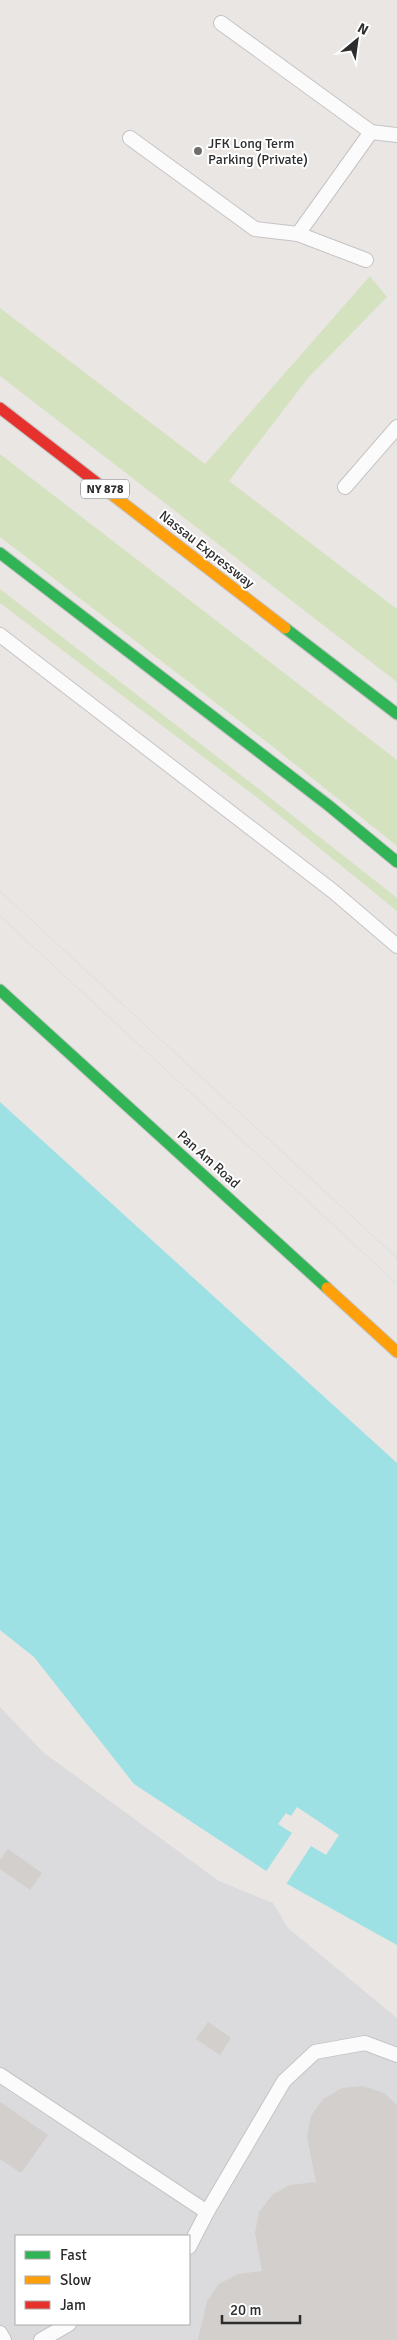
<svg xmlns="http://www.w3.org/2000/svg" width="397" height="2340" font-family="Signika,sans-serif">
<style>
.airport{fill:#dbdbde;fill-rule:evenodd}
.green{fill:#d5e2c0}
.water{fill:#9ee1e5}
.pier{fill:#eae6e4}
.building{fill:#d2cfcd}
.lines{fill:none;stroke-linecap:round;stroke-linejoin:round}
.lane-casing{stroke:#c5c3c4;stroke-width:16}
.fast-casing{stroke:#c5c3c4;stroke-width:13}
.slow-casing{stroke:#c5c3c4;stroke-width:13}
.jam-casing{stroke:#c5c3c4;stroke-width:13}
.lane{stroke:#fcfbfb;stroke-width:14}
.fast{stroke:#30b455;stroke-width:11}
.slow{stroke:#ff9f0a;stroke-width:11}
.jam{stroke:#e5322d;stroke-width:11}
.tram{stroke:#dedee0;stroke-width:1}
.poi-dot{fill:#6f6e6d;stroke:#fff;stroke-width:2}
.labels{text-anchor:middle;stroke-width:4;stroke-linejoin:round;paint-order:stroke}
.shield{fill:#fff;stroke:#6c6c6c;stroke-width:1}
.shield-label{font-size:12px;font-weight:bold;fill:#2d2d2d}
.poi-label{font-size:14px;fill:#2d2d2d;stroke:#fff;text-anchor:start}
.street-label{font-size:14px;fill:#2d2d2d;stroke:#fff}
</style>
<rect width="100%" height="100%" fill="#eae6e4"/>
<path class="airport" d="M0,1707L43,1752L219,1881L273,1903L288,1928L397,2018V2340H0ZM16,2236H189V2324H16Z"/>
<g class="green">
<polygon points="370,276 387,297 308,378 229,481 397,609 397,682 0,376 0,308 205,464"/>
<polygon points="0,454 397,760 397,846 272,746 0,537"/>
<polygon points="0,589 264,793 397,898 397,911 259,799 0,603"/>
</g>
<polygon class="water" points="0,1102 397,1463 397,1945 280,1880 134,1784 34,1657 0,1630"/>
<polygon class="pier" points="297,1807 339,1835 326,1855 311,1846 285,1886 265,1873 292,1833 278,1824 286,1813 291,1816"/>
<g class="building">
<polygon points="8,1849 42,1873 30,1890 0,1869 0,1860"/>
<polygon points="208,2022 231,2038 220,2055 196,2039"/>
<polygon points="363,2086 384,2093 397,2105 397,2340 198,2340 207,2301 219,2284 238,2274 262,2271 255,2233 259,2212 272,2195 290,2185 316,2182 307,2137 311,2116 323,2099 342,2088"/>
<polygon points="0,2102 48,2135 21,2173 0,2159"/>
</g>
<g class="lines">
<defs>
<g id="lane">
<polyline points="221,23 371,132 397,135"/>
<polyline points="130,138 255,229 298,234 366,260"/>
<polyline points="298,234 371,132"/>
<polyline points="345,487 397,427"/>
<polyline points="0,635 334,892 397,946"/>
<polyline points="0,2075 207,2212"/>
<polyline points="189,2247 207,2212 284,2081 315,2052 365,2043 397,2055"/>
<polyline points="0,2333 4,2340"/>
<polyline points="41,2340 69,2324"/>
</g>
<g id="fast">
<polyline points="0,553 328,805 397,862"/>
<polyline points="285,628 397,714"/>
<polyline points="0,990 327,1288"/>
</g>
<g id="slow">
<polyline points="110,493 285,628"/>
<polyline points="327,1288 397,1352"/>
</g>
<polyline id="jam" points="0,408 110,493"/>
</defs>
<use href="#lane" class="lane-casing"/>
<use href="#fast" class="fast-casing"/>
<use href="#slow" class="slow-casing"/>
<use href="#jam" class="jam-casing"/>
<use href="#lane" class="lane"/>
<use href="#fast" class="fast"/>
<use href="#slow" class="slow"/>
<use href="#jam" class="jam"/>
<g class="tram">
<polyline points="0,891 397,1258"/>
<polyline points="0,916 397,1284"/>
</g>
</g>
<circle class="poi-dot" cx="198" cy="151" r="5"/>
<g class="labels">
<rect class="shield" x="81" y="479.5" width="48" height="19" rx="4"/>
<g class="shield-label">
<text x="105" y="493">NY 878</text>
</g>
<g class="poi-label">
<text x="208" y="148">JFK Long Term<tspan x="208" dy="16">Parking (Private)</tspan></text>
</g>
<g class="street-label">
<text transform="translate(207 549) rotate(38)" y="5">Nassau Expressway</text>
<text transform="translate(209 1159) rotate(42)" y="5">Pan Am Road</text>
</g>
</g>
<rect x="15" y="2235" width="175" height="90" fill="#ffffff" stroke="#ababab"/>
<rect x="25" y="2251" width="25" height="8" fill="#30b455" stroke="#ababab"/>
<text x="60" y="2260" font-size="15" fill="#2d2d2d">Fast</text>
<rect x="25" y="2276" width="25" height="8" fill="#ff9f0a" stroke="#ababab"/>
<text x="60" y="2285" font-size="15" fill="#2d2d2d">Slow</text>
<rect x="25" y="2301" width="25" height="8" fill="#e5322d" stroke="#ababab"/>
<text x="60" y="2310" font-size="15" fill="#2d2d2d">Jam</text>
<g transform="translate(357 40) rotate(29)" stroke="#ffffff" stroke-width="4" paint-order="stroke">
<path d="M0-4L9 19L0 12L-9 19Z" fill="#2d2d2d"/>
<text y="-8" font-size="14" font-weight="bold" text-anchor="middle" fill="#2d2d2d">N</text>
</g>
<path d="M222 2315v8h78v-8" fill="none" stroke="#2d2d2d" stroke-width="2.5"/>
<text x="230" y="2315" font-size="15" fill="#2d2d2d" stroke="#ffffff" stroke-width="4" paint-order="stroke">20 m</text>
</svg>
